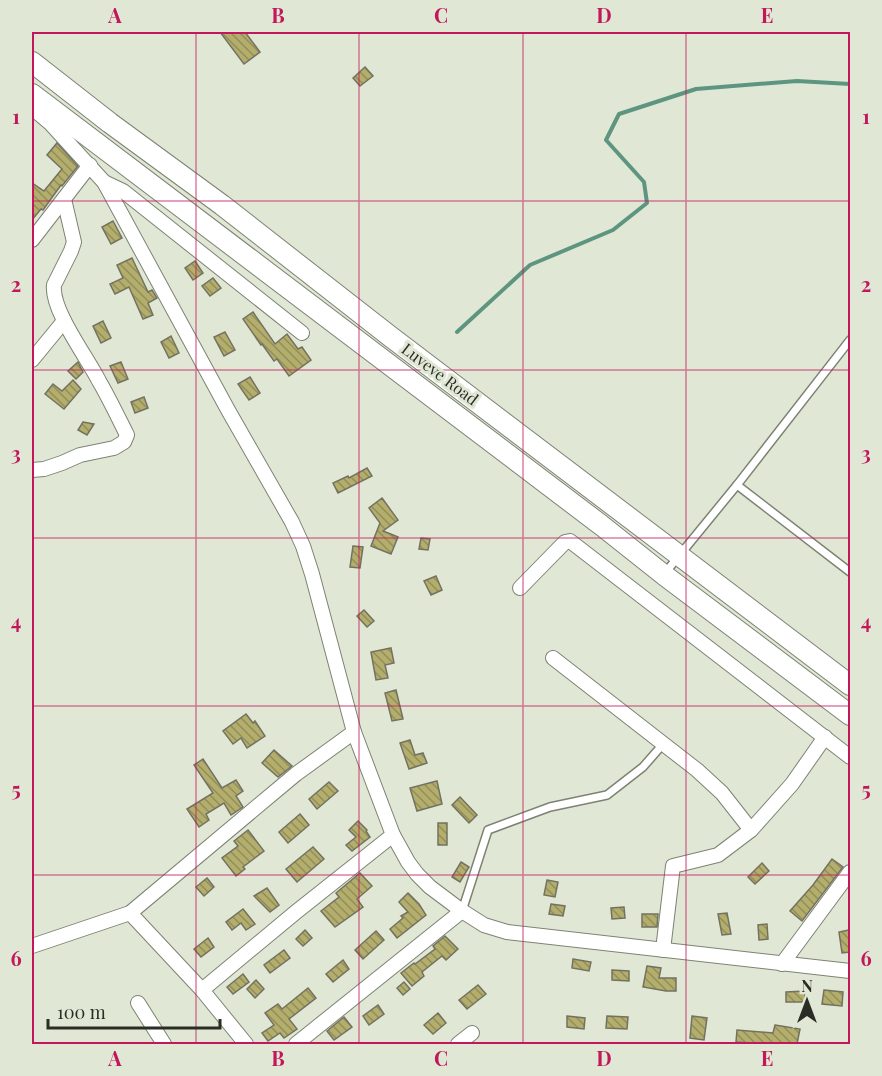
<svg xmlns="http://www.w3.org/2000/svg" width="882" height="1076" font-family="'Playfair Display',serif">
<style>
.lines{fill:none;stroke-linecap:round;stroke-linejoin:round}
.stream{stroke:#5e9581;stroke-width:4}
.building{fill:url(#building-back-hatch);stroke:#737261;stroke-width:1.5}
.lane-casing{stroke:#7c8373;stroke-width:10}
.street-casing{stroke:#7c8373;stroke-width:16}
.secondary-casing{stroke:#7c8373;stroke-width:22}
.lane{stroke:#fff;stroke-width:7}
.street{stroke:#fff;stroke-width:14}
.secondary{stroke:#fff;stroke-width:20}
.grid{fill:none;stroke:#c2185b;stroke-width:1.5;stroke-opacity:0.55}
.labels{text-anchor:middle;stroke-width:6;stroke-linejoin:round;paint-order:stroke}
.street-label{font-size:16px;fill:#2a2d26;stroke:#e0e8d5}
.neatline{fill:none;stroke:#c2185b;stroke-width:2}
.grid-label{font-size:20px;text-anchor:middle;font-weight:bold;fill:#c2185b}
</style>
<defs>
<pattern id="building-back-hatch" width="6" height="6" patternUnits="userSpaceOnUse" patternTransform="scale(1.5)"><rect width="6" height="6" fill="#b4ae6d"/><path d="M-1 5l2 2M0 0l6 6M5-1l2 2" fill="none" stroke="#938e59"/></pattern>
</defs>
<rect width="100%" height="100%" fill="#e0e8d5"/>
<g class="lines">
<polyline class="stream" points="457,332 530,265 613,230 647,203 644,182 606,140 619,114 696,89 797,81 850,84"/>
</g>
<g class="building">
<polygon points="220,32 245,32 260,52 244,64"/>
<polygon points="365,67 373,76 360,86 353,78"/>
<polygon points="57,143 78,166 62,186 61,185 43,210 41,209 32,220 32,183 44,191 62,169 47,155"/>
<polygon points="113,221 122,238 111,244 102,227"/>
<polygon points="132,258 148,292 152,290 157,298 148,303 153,315 143,319 129,287 115,294 110,284 123,278 117,265"/>
<polygon points="195,261 203,273 193,280 185,268"/>
<polygon points="213,278 221,288 210,296 202,286"/>
<polygon points="253,312 275,344 287,334 298,349 302,347 311,360 289,376 277,359 274,361 262,344 261,345 243,319"/>
<polygon points="103,321 111,338 101,343 93,326"/>
<polygon points="225,332 235,350 224,356 214,337"/>
<polygon points="171,336 179,353 169,358 161,342"/>
<polygon points="78,362 83,372 76,379 68,371"/>
<polygon points="121,362 128,379 118,383 110,366"/>
<polygon points="250,377 260,393 249,400 238,384"/>
<polygon points="73,380 81,389 64,409 45,394 53,384 62,391"/>
<polygon points="144,397 148,408 135,413 131,402"/>
<polygon points="83,422 94,424 87,435 78,430"/>
<polygon points="367,468 372,476 338,493 333,483 348,476 349,478"/>
<polygon points="382,498 398,520 383,531 398,537 391,554 371,546 380,523 369,508"/>
<polygon points="421,538 430,539 428,550 419,549"/>
<polygon points="353,546 363,547 360,568 350,567"/>
<polygon points="436,576 442,590 431,595 424,581"/>
<polygon points="364,610 374,621 367,627 357,616"/>
<polygon points="391,648 394,663 385,665 388,678 376,680 371,652"/>
<polygon points="396,690 403,719 392,721 385,693"/>
<polygon points="246,714 253,723 255,721 265,736 247,748 241,738 233,744 223,731"/>
<polygon points="410,740 415,755 423,753 427,763 409,769 400,743"/>
<polygon points="274,750 292,766 278,777 262,763"/>
<polygon points="203,759 222,788 236,780 243,791 236,796 243,807 231,815 224,803 206,814 209,820 199,827 187,809 213,793 194,765"/>
<polygon points="437,781 442,804 417,811 410,788"/>
<polygon points="329,782 338,791 317,809 309,799"/>
<polygon points="460,797 477,815 469,823 452,805"/>
<polygon points="300,814 309,825 288,843 279,832"/>
<polygon points="358,821 367,830 366,831 370,837 352,851 346,845 356,837 349,830"/>
<rect x="438" y="823" width="9" height="22"/>
<polygon points="248,830 264,851 243,867 245,869 236,876 222,858 238,846 234,841"/>
<polygon points="313,847 324,859 297,882 286,869"/>
<polygon points="832,859 843,867 802,921 790,911 813,885"/>
<polygon points="461,862 469,867 460,882 452,877"/>
<polygon points="762,863 769,871 755,884 748,877"/>
<polygon points="360,873 372,886 357,899 363,907 335,927 321,911 339,897 336,893"/>
<polygon points="207,878 214,887 204,896 196,887"/>
<polygon points="547,880 558,882 555,897 544,895"/>
<polygon points="267,888 279,905 270,912 254,896"/>
<polygon points="408,893 419,904 426,915 397,938 390,929 403,918 401,916 408,912 399,902"/>
<polygon points="551,904 565,906 563,916 549,914"/>
<polygon points="624,907 625,918 612,919 611,908"/>
<polygon points="243,909 255,924 246,930 241,923 232,930 226,922"/>
<polygon points="727,913 731,934 722,935 718,914"/>
<polygon points="642,914 658,914 657,927 642,927"/>
<polygon points="767,924 768,939 759,940 758,925"/>
<polygon points="305,930 312,938 303,946 296,939"/>
<polygon points="849,930 850,952 842,953 839,932"/>
<polygon points="376,931 384,940 363,959 355,950"/>
<polygon points="445,936 458,949 446,960 442,956 422,972 424,976 412,986 401,973 414,963 415,964 435,949 433,946"/>
<polygon points="208,938 214,947 201,957 194,949"/>
<polygon points="284,950 290,958 270,973 264,965"/>
<polygon points="573,959 591,962 589,971 572,968"/>
<polygon points="343,960 349,969 333,982 326,974"/>
<polygon points="647,966 661,968 659,978 676,978 676,991 666,991 643,987"/>
<polygon points="612,970 629,971 629,981 612,980"/>
<polygon points="243,974 249,982 233,994 227,987"/>
<polygon points="256,980 264,989 255,998 247,989"/>
<polygon points="404,982 410,989 403,995 397,988"/>
<polygon points="478,985 486,994 467,1009 459,1000"/>
<polygon points="308,988 316,998 289,1019 297,1029 284,1038 280,1033 268,1041 262,1033 274,1025 265,1013 278,1004 282,1009"/>
<polygon points="824,990 843,992 842,1006 822,1004"/>
<polygon points="805,991 805,1002 786,1002 786,992"/>
<polygon points="378,1005 384,1014 369,1025 363,1016"/>
<polygon points="438,1013 446,1023 433,1034 424,1025"/>
<polygon points="567,1016 585,1018 584,1029 567,1027"/>
<polygon points="607,1016 628,1017 627,1029 606,1028"/>
<polygon points="692,1016 707,1018 704,1040 690,1038"/>
<polygon points="344,1017 352,1027 334,1040 327,1031"/>
<polygon points="775,1025 800,1029 797,1044 766,1044 736,1042 737,1030 773,1033"/>
</g>
<g class="lines">
<defs>
<g id="lane">
<polyline points="737,485 850,572"/>
<polyline points="665,573 737,485 850,340"/>
<polyline points="462,911 488,830 550,807 607,795 643,767 664,743"/>
</g>
<g id="street">
<polyline points="32,108 51,124 104,182 228,410 292,522 303,546 312,574 354,732 393,835 408,862 417,874 430,887 462,911 484,925 507,932 850,971"/>
<polyline points="104,182 123,191 302,333"/>
<polyline points="32,240 90,165"/>
<polyline points="32,360 64,321"/>
<path d="M32,470L44,469L62,463L80,455L114,448L124,442L127,435C118,417 109,398 99,381C87,357 51,310 54,285L71,251L74,242L64,199"/>
<polyline points="520,588 565,542 570,541 850,757"/>
<polyline points="553,658 697,770 722,793 751,830"/>
<polyline points="130,913 202,990 246,1044"/>
<polyline points="32,946 130,913 296,774 354,732"/>
<polyline points="663,950 673,866 718,855 751,830 792,784 825,737"/>
<polyline points="782,964 850,872"/>
<polyline points="202,990 296,912 393,835"/>
<polyline points="138,1003 164,1044"/>
<polyline points="296,1044 462,911"/>
<polyline points="458,1044 472,1033"/>
</g>
<g id="secondary">
<polyline points="32,62 110,123 222,205 391,337 850,685"/>
<polyline points="32,94 601,525 664,575 850,715"/>
</g>
</defs>
<use href="#lane" class="lane-casing"/>
<use href="#street" class="street-casing"/>
<use href="#secondary" class="secondary-casing"/>
<use href="#lane" class="lane"/>
<use href="#street" class="street"/>
<use href="#secondary" class="secondary"/>
</g>
<path class="grid" d="M196,32V1044M359,32V1044M523,32V1044M686,32V1044M32,201H850M32,370H850M32,538H850M32,706H850M32,875H850"/>
<g class="labels">
<g class="street-label">
<text transform="translate(440 374) rotate(37)" y="6">Luveve Road</text>
</g>
</g>
<rect width="882" height="1076" fill="none" stroke="#e0e8d5" stroke-width="66"/>
<g transform="translate(807 1001)" stroke="#e0e8d5" stroke-width="4.5" paint-order="stroke">
<path d="M0-4.5L10 22L0 15L-10 22Z" fill="#2a2d26"/>
<text y="-9" font-size="16" font-weight="bold" text-anchor="middle" fill="#2a2d26">N</text>
</g>
<path d="M48 1019v9h172v-9" fill="none" stroke="#2a2d26" stroke-width="3"/>
<text x="57" y="1019" font-size="18" fill="#2a2d26" stroke="#e0e8d5" stroke-width="4.5" paint-order="stroke">100 m</text>
<rect x="33" y="33" width="816" height="1010" class="neatline"/>
<g class="grid-label">
<text x="115" y="23">A</text>
<text x="278" y="23">B</text>
<text x="441" y="23">C</text>
<text x="604" y="23">D</text>
<text x="767" y="23">E</text>
<text x="16" y="124">1</text>
<text x="866" y="124">1</text>
<text x="16" y="292">2</text>
<text x="866" y="292">2</text>
<text x="16" y="461">3</text>
<text x="866" y="461">3</text>
<text x="16" y="629">4</text>
<text x="866" y="629">4</text>
<text x="16" y="797">5</text>
<text x="866" y="797">5</text>
<text x="16" y="966">6</text>
<text x="866" y="966">6</text>
<text x="115" y="1066">A</text>
<text x="278" y="1066">B</text>
<text x="441" y="1066">C</text>
<text x="604" y="1066">D</text>
<text x="767" y="1066">E</text>
</g>
</svg>
